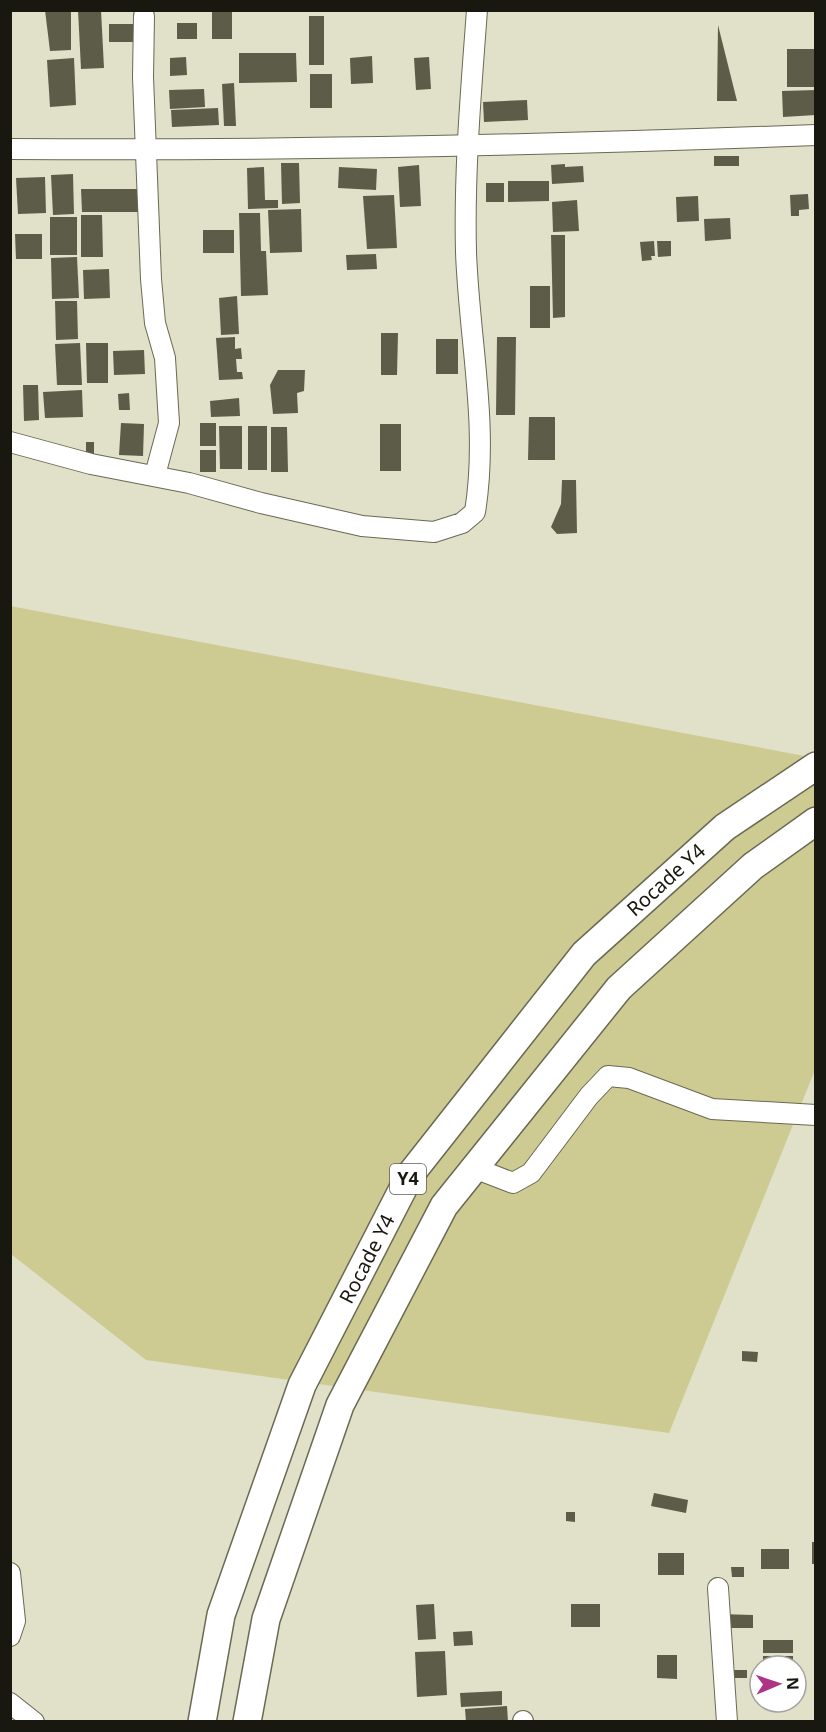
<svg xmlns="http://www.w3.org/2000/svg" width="826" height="1732" font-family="'Noto Sans',sans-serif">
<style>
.green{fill:#cdca92}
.building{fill:#5d5c48}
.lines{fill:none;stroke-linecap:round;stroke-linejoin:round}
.minor-casing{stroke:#6a6954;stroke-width:22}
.highway-casing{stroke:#6a6954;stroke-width:30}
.minor{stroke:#fff;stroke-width:20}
.highway{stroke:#fff;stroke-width:27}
.labels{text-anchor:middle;stroke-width:6;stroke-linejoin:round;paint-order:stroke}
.shield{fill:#fff;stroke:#5e5d58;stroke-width:1.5}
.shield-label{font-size:18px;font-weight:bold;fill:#191810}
.street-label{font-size:20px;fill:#191810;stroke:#fff}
</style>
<rect width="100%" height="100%" fill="#e1e0c9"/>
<polygon class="green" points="10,606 815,758 815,1070 669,1433 146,1360 11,1254"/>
<g class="building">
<polygon points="45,10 71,10 71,50 50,51"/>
<polygon points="78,10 101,10 104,68 81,69"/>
<rect x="212" y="10" width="20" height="29"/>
<rect x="309" y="16" width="15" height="49"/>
<rect x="177" y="23" width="20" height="16"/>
<rect x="109" y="24" width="28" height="18"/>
<polygon points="718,25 737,101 717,101"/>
<rect x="787" y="49" width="29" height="38"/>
<polygon points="239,53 296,53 297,82 239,83"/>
<polygon points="372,56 373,83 351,84 350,58"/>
<polygon points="186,57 187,75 170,76 170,58"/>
<polygon points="429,57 431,89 416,90 414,58"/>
<polygon points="74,58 76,105 50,107 47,60"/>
<rect x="310" y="74" width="22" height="34"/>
<polygon points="234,83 236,126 224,126 222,84"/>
<polygon points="204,89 205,107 170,109 169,90"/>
<polygon points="816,90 816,115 783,117 782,91"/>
<polygon points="527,100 528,120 484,122 483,102"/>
<polygon points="218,108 219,125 172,127 171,110"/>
<rect x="714" y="156" width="25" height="10"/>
<polygon points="281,163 299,163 300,203 282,204"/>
<polygon points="565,164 565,167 583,166 584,182 552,184 551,165"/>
<polygon points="419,165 421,206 400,207 398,167"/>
<polygon points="264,167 265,200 278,200 278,208 248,209 247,168"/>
<polygon points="339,167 377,169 376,190 338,188"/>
<polygon points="73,174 74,214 53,215 51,175"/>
<polygon points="45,177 46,213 18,214 16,178"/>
<polygon points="508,181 549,181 549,201 508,202"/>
<rect x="486" y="183" width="18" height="19"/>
<polygon points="81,189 141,189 141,212 82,212"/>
<polygon points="808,194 809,209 799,210 799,216 791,216 790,195"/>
<polygon points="394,195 397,248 367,249 363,196"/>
<polygon points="698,196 699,221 677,222 676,197"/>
<polygon points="577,200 579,231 553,232 552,202"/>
<polygon points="301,209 302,252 270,253 268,210"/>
<polygon points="239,213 260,213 261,251 266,251 268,295 241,296"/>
<polygon points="81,215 102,215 103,257 81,257"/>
<rect x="50" y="217" width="27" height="38"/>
<polygon points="730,218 731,239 705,241 704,219"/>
<rect x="203" y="230" width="31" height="23"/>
<polygon points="15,234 42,234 42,259 16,259"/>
<polygon points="551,235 565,235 565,317 553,318"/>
<polygon points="654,241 655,256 651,256 652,260 642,261 640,242"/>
<polygon points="657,241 671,241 671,256 658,257"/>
<polygon points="376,254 377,269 347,270 346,255"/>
<polygon points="77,257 79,298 52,299 51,258"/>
<polygon points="109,269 110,298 84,299 83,270"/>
<rect x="530" y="286" width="20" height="42"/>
<polygon points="237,296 239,334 221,335 219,298"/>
<polygon points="55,301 77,301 78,339 56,340"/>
<polygon points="381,333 398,333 397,375 381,375"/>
<polygon points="235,337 235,349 241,348 242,359 236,359 237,372 242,372 243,379 219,380 216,338"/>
<polygon points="497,337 516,337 515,415 496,415"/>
<rect x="436" y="339" width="22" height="35"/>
<polygon points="80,343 82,385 57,385 55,344"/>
<polygon points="86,343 108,343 108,383 87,383"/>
<polygon points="144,350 145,374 114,375 113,351"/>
<polygon points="278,370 305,370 304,391 297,393 298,413 273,414 270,385"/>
<polygon points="23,385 38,385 39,420 24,421"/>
<polygon points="82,390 83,417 45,418 43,392"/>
<polygon points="129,393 130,410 119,410 118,394"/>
<polygon points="239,398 240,416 211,417 210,401"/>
<polygon points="529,417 555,417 555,460 528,460"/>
<polygon points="121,423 144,424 143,456 119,455"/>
<rect x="200" y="423" width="16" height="23"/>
<rect x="380" y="424" width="21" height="47"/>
<polygon points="219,426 242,426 242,469 220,469"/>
<rect x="248" y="426" width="19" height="44"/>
<polygon points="271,427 287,427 288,472 271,472"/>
<rect x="86" y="442" width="8" height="18"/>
<rect x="200" y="450" width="16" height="22"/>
<polygon points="562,480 576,480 577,533 557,534 551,527 561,504"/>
<polygon points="742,1351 758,1352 757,1362 742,1361"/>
<polygon points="654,1493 688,1500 686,1513 651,1506"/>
<polygon points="566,1512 575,1512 575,1522 566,1521"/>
<rect x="812" y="1542" width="4" height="22"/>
<rect x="761" y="1549" width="28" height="20"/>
<rect x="658" y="1553" width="26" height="22"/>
<polygon points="731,1567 744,1567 744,1577 732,1577"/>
<polygon points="434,1604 436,1639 418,1640 416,1605"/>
<rect x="571" y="1604" width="29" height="23"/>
<polygon points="719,1614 753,1615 753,1628 719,1628"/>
<polygon points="472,1631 473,1645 454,1646 453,1632"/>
<rect x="763" y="1640" width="30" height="13"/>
<polygon points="445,1651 447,1695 417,1697 415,1652"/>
<polygon points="657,1655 677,1655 677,1679 657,1678"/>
<rect x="763" y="1656" width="30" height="10"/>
<polygon points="726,1670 747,1670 747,1678 725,1678"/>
<polygon points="502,1691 502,1705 461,1707 460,1693"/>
<polygon points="507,1706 508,1722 466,1722 465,1709"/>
</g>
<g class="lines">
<defs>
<g id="minor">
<polyline points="144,16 143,77 151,279 155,323 165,358 169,423 155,475"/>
<path d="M10,149C279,151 547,145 816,135"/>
<path d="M10,442L91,464L189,483L261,503L362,526L434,532L462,523L475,512C489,425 469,339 466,252C464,171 471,91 477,10"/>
<polyline points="474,1168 513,1183 531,1173 589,1096 608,1076 629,1078 712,1109 816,1115"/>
<polyline points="10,1573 15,1621 10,1636"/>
<polyline points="718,1588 727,1722"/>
<polyline points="10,1703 34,1722"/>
<polyline points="523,1721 523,1722"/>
</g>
<g id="highway">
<polyline points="202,1722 221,1615 302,1385 410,1175 584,954 725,827 816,766"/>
<polyline points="247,1722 266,1619 340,1405 444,1206 619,988 753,866 816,821"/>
</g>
</defs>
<use href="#minor" class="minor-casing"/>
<use href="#highway" class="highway-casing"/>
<use href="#minor" class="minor"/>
<use href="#highway" class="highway"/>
</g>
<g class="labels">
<rect class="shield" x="390" y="1164" width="36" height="30" rx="4.5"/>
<g class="shield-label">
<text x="408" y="1185">Y4</text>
</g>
<g class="street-label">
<text transform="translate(666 880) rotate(-42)" y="7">Rocade Y4</text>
<text transform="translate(367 1259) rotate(-63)" y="7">Rocade Y4</text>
</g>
</g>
<rect width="826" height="1732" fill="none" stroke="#191810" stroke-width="24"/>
<g transform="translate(778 1684) rotate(88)"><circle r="28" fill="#ffffff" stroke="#a3a39f" stroke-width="1.5"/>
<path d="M0-4.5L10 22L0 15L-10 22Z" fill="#ad3387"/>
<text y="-9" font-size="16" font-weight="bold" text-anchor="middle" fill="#191810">N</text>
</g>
</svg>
